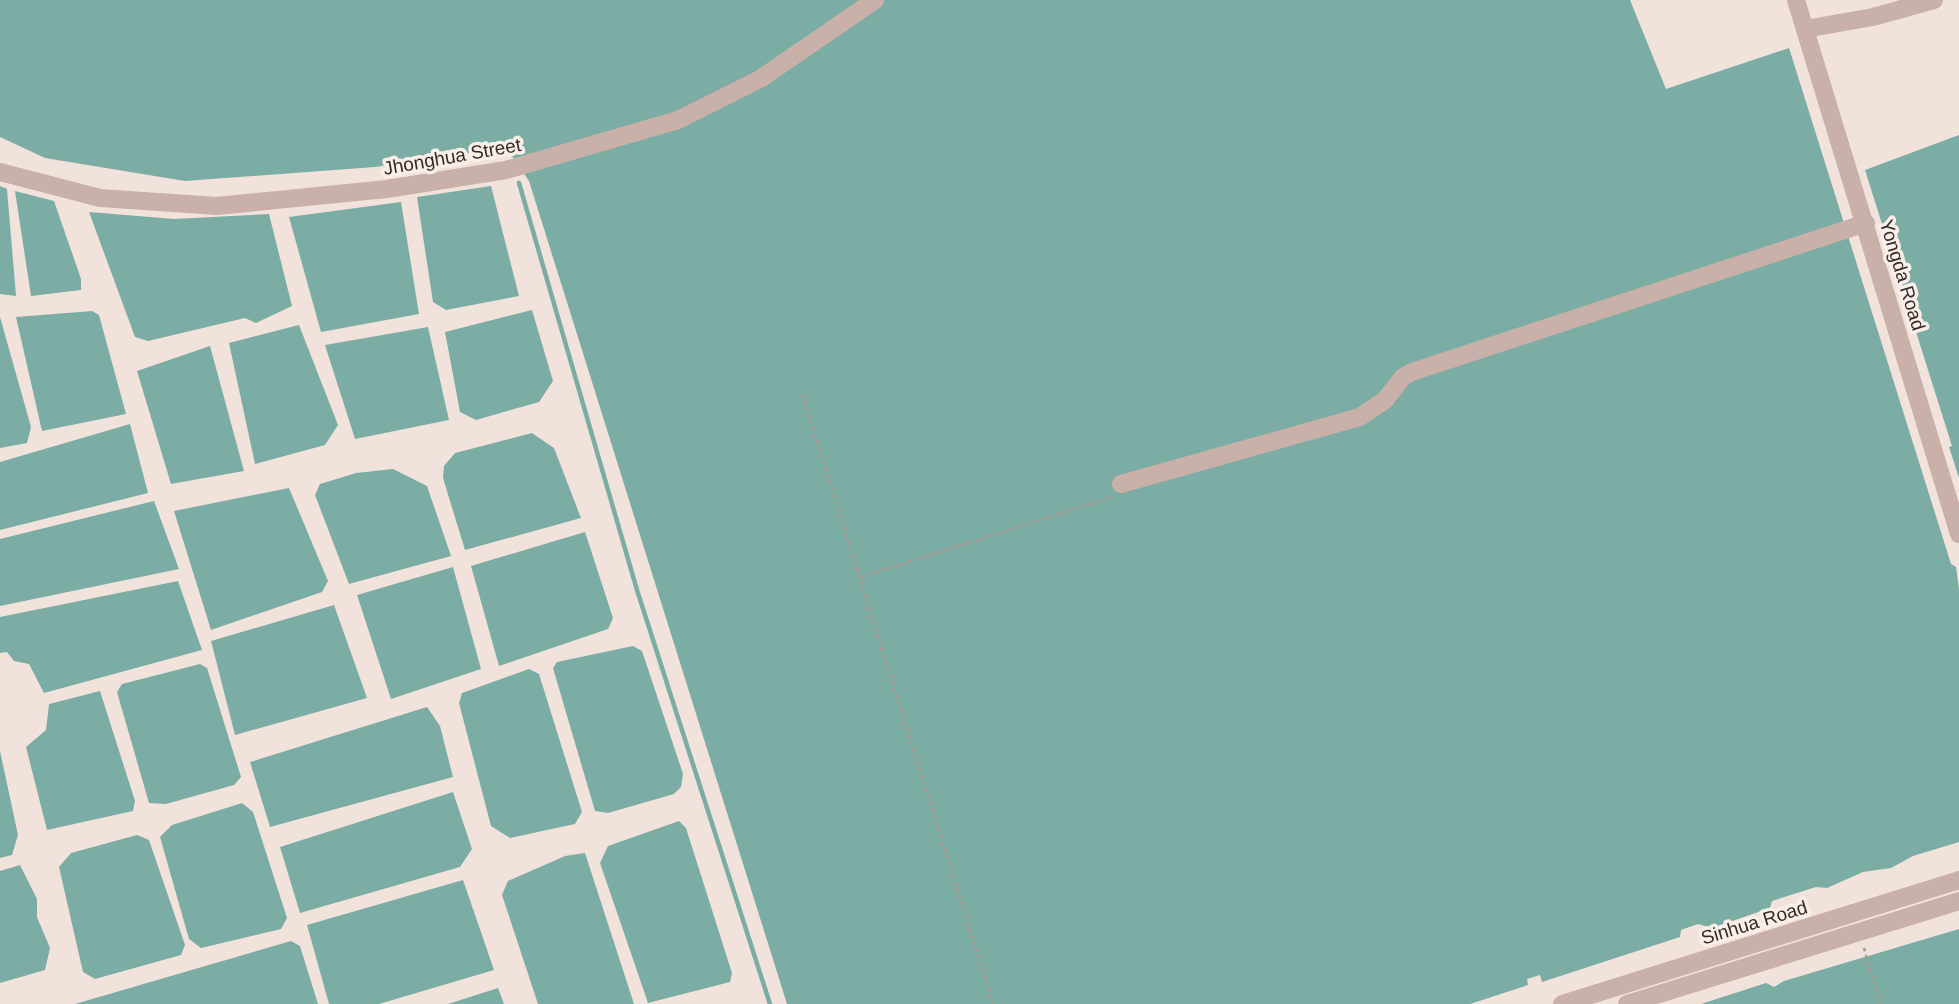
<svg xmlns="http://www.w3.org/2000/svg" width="1959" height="1004" font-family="Helvetica,sans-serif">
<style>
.water{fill:#7cada5}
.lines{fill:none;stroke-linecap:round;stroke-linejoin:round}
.stream{stroke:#7cada5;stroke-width:4.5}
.path{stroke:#b59a93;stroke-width:2.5;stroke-dasharray:3.5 3.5;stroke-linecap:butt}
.minor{stroke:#c9b0a8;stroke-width:18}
.tertiary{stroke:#c9b0a8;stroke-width:18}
.labels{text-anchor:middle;stroke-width:7;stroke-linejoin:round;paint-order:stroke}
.street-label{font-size:19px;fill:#362a28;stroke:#f9eee8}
</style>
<rect width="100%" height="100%" fill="#f1e3dc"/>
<g class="water">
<polygon points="0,0 1630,0 1666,89 1789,48 1951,564 1956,567 1959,589 1959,842 1913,856 1891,868 1863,872 1827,888 1816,887 1772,901 1770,908 1712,928 1698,924 1681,930 1680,937 1542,982 1540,975 1527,979 1528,985 1470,1004 787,1004 529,181 506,147 375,167 185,181 45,158 0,137"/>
<polygon points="1959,135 1959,478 1949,447 1952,446 1865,170"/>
<polygon points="0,186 7,189 16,296 0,294"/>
<polygon points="491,186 519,296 446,310 433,302 417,197"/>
<polygon points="15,191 54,201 81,279 81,290 31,296"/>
<polygon points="401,202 419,314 321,332 289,217"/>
<polygon points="89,212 174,219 269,214 292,306 256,323 245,318 148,341 135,337"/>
<polygon points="532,310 553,381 539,402 476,420 460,412 445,332"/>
<polygon points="92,311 99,315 126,414 42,431 16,317"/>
<polygon points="0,317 31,427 27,443 0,448"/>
<polygon points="299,325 338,425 325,445 255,464 229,343"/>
<polygon points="428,327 449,420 355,439 325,345"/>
<polygon points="210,346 244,471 171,484 137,371"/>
<polygon points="130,424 148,493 0,530 0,462"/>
<polygon points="532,433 554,448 581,518 465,550 443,478 444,466 455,453"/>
<polygon points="393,469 427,486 451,556 349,584 315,495 320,484 356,473"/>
<polygon points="289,488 328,581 322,592 211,630 174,511"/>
<polygon points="154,501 179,569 0,606 0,539"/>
<polygon points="585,532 613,618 608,629 499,666 471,566"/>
<polygon points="453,567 481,669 391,699 357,595"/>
<polygon points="178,581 202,650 44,693 29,664 14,661 7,652 0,653 0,617"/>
<polygon points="334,605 367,698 235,735 211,641"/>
<polygon points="633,646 642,651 683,774 681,787 674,794 608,813 595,811 553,668 557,662"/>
<polygon points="200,664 207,668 241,777 234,785 166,804 149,803 117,692 122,684"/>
<polygon points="529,669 539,674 582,812 575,824 510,838 491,826 459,703 462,693"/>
<polygon points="100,691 135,801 133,811 47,830 26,747 46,730 49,704"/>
<polygon points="427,707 440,726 453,777 270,827 250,762"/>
<polygon points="0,751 18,835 12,855 0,858"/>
<polygon points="453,792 472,849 460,867 300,913 280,847"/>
<polygon points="242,803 253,812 287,918 281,929 201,948 189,939 160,837 172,825"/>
<polygon points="679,821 686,828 732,973 730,982 648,1003 600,863 608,846"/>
<polygon points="137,835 149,840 185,945 181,955 95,979 83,972 59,867 71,853"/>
<polygon points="585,853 634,1004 538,1004 502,895 508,881 565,856"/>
<polygon points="20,865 37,899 37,917 50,948 45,970 0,983 0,871"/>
<polygon points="463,880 494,970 379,1004 329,1004 307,925"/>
<polygon points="1959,929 1959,1004 1701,1004 1766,983 1774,987 1784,981"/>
<polygon points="291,941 300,946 318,1004 75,1004"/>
<polygon points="498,988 504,1004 448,1004"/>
</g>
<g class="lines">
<polyline class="stream" points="519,183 637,590 770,1004"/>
<g class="path">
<polyline points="802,394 993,1004"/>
<polyline points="862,577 1112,497"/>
<polyline points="1864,948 1880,1004"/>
</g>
<g class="minor">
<polyline points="1805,29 1873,17 1934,0"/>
<polyline points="0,172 100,198 217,206 387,189 506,170 678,120 760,79 875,0"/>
<polyline points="1121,484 1360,417 1385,400 1403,377 1412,372 1866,223"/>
</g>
<g class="tertiary">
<polyline points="1796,0 1959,534"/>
<polyline points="1562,1004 1959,880"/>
<polyline points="1627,1004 1959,901"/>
</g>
</g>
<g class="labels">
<g class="street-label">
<text transform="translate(452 156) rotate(-10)" y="7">Jhonghua Street</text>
<text transform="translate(1903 275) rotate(73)" y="7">Yongda Road</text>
<text transform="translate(1754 922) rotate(-17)" y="7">Sinhua Road</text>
</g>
</g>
</svg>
